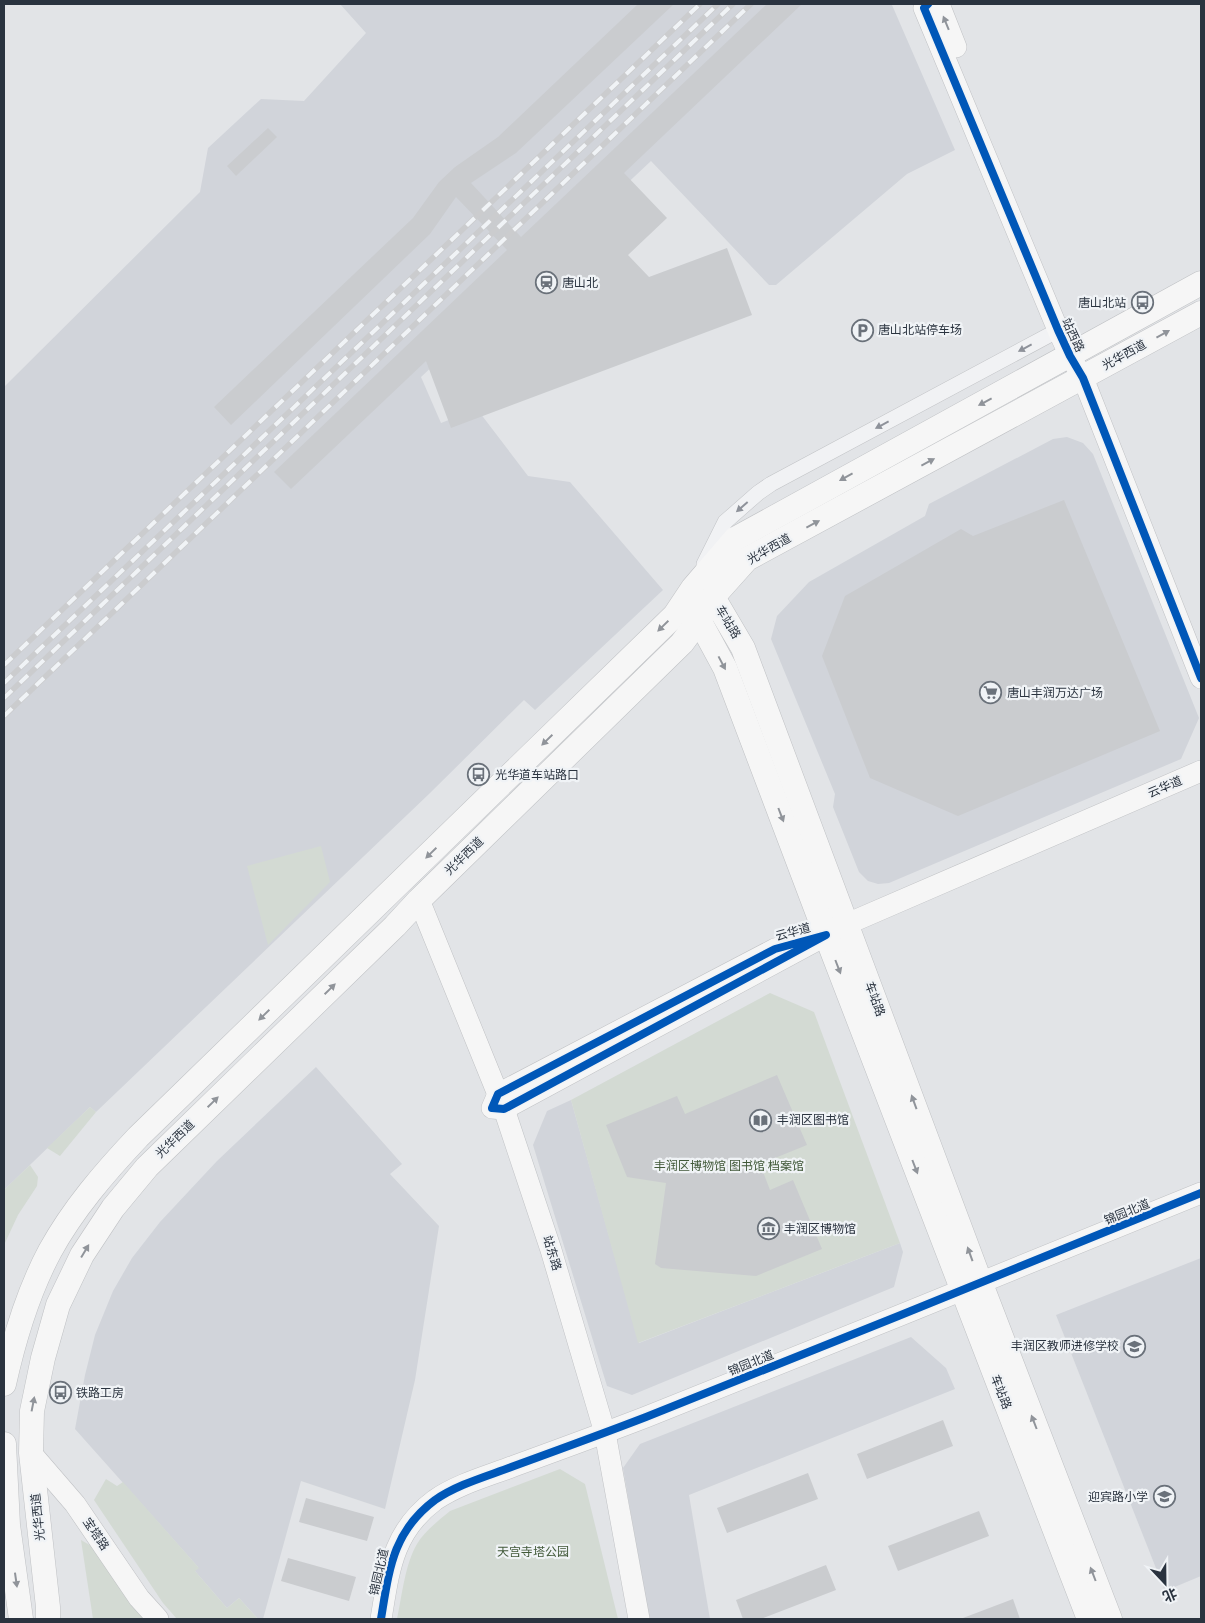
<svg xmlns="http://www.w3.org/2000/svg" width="1205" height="1623" font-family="'Nunito Sans','Noto Sans SC',sans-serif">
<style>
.built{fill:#d1d4da}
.green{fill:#d3dad3}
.building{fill:#cacccf}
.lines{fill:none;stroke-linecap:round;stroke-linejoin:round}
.street-casing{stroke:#c0c2c5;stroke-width:16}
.secondary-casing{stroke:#c0c2c5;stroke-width:22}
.primary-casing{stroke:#bfc1c4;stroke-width:25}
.street{stroke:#f1f2f4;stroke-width:15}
.secondary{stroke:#f6f6f6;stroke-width:21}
.primary{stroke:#f6f6f6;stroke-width:24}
.rail-casing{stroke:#cbccce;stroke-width:5.5}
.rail{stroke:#f0f3f6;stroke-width:4;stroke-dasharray:11;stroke-linecap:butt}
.cycleway-casing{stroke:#f0f3f6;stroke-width:11}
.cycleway{stroke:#0057b8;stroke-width:8}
.oneway{fill:#90949a}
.oneway2{fill:#8e929a}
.labels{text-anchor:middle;stroke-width:4.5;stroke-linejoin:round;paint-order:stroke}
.poi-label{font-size:12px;fill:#2a333f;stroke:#f0f3f6;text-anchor:start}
.street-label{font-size:12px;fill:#2a333f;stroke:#f0f3f6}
.park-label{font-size:12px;fill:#415939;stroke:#f0f3f6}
</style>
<rect width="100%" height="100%" fill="#e2e4e7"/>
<g class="built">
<polygon points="340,4 893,4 892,5 955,150 907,174 776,285 769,285 651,161 421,377 441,423 477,409 528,476 570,482 663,590 535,710 524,700 429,794 96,1112 90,1107 4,1190 4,387 200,192 208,148 261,99 304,101 366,33"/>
<polygon points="1067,437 1083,443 1093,454 1199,718 1181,759 889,883 878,884 868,881 859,872 833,807 835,794 771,639 777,616 809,582 925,516 929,504 1053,439"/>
<polygon points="316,1067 402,1164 390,1174 439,1226 415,1380 385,1509 301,1481 263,1619 258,1619 239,1598 227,1608 194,1570 198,1567 75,1429 85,1375 95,1335 113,1291 132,1258 160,1222 217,1161"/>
<polygon points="571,1100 639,1343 900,1243 903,1252 894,1287 632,1395 607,1386 533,1145 547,1111"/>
<polygon points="1201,1258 1201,1576 1165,1591 1056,1315"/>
<polygon points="911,1337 946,1368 955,1389 689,1495 710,1619 649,1619 623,1468 640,1444"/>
</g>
<g class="green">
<polygon points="321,846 330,882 268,945 247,866"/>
<polygon points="770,993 814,1012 900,1243 638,1343 571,1100"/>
<polygon points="90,1107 96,1112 60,1156 47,1148"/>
<polygon points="30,1165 38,1177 37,1186 18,1215 4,1245 4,1190"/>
<path d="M560,1469L585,1484L618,1619H397C402,1596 405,1564 417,1544C424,1532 439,1520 450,1511Z"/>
<polygon points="106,1479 117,1486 123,1482 199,1568 195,1571 227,1608 239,1598 258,1619 177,1619 163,1603 94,1500"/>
<polygon points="81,1540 93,1547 146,1619 93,1619"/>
</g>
<g class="building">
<polygon points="638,4 674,4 516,153 471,183 521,237 767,4 802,4 624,173 667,218 628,255 649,277 727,248 752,315 451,428 426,361 291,489 274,472 507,250 456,197 430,234 231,425 214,407 413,218 439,182 455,167 498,137"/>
<polygon points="268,128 277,137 236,176 227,166"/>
<polygon points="1064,500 1160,731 958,816 870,778 822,656 845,596 961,529 973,536"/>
<polygon points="777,1075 807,1145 760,1164 770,1190 793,1180 822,1249 756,1276 661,1268 655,1264 666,1183 627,1177 606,1125 677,1096 685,1114"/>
<polygon points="943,1420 953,1446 867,1479 857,1454"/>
<polygon points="808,1473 818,1499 727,1533 717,1508"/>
<polygon points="306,1498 374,1517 367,1541 299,1522"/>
<polygon points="979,1511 989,1536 898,1571 888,1546"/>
<polygon points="288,1558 356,1577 349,1601 281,1581"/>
<polygon points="826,1565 836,1590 761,1619 743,1619 736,1600"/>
<polygon points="1013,1599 1020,1619 963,1619 963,1618"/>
</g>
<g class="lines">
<defs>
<polyline id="street" points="704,564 725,522 758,493 771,484 1068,325"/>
<g id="secondary">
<polyline points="928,4 924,8 1058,330 1070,356 1083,378 1201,678"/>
<polyline points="939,4 956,47"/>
<polyline points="419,900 504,1109 551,1250 605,1433 639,1619"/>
<polyline points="826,935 775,949 498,1094 492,1108 504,1109 847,924 1201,771"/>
<polyline points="31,1453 75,1504 139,1598 158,1619"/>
<path d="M381,1619C389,1571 392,1532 435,1500C458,1484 488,1476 514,1466C558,1450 602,1434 646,1417C831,1343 1017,1269 1201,1193"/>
</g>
<g id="primary">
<polyline points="701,591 713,597 743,648 981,1284 1110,1619"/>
<polyline points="696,607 699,620 725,668 826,935 1089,1619"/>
<path d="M4,1384C14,1339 28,1292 50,1251C73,1209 105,1172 138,1137L675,615L693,588L735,539L1201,283"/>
<polyline points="4,1444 8,1525 21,1619"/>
<polyline points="48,1619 48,1607 31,1453 32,1411 43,1358 58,1305 82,1255 113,1208 147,1167 395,926 419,900 682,643 699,620 713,597 747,559 1201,313"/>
</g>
</defs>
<use href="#street" class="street-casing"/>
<use href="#secondary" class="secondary-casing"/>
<use href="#primary" class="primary-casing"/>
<use href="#street" class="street"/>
<use href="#secondary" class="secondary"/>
<use href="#primary" class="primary"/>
<defs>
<g id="rail">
<polyline points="4,665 700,4"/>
<polyline points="4,683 718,4"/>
<polyline points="4,698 733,4"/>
<polyline points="4,716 751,4"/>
</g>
</defs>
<use href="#rail" class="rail-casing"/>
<use href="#rail" class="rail"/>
<defs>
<g id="cycleway">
<polyline points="928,4 924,8 1058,330 1070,356 1083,378 1201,678"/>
<polygon points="826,935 504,1109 492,1108 498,1094 775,949"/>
<path d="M381,1619C389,1571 392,1532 435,1500C458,1484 488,1476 514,1466C558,1450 602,1434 646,1417C831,1343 1017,1269 1201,1193"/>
</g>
</defs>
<use href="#cycleway" class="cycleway-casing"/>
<use href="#cycleway" class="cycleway"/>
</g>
<defs><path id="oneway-solid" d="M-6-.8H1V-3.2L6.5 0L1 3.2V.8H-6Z" transform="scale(1.25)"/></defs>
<g class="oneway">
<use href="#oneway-solid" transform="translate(946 23) rotate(-112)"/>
<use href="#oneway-solid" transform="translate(1163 334) rotate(-29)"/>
<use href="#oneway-solid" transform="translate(985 402) rotate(152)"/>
<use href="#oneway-solid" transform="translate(928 462) rotate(-28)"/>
<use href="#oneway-solid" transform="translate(846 477) rotate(151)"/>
<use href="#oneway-solid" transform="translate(813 524) rotate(-28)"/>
<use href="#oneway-solid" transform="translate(663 626) rotate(136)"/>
<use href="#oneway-solid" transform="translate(722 663) rotate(62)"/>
<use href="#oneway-solid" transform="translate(547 740) rotate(136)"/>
<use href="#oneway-solid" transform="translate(781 815) rotate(69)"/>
<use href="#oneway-solid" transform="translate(431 853) rotate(136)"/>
<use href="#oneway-solid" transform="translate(838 967) rotate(69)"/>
<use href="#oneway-solid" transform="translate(330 989) rotate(-44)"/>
<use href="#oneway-solid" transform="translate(264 1015) rotate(136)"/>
<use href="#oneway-solid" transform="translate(213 1102) rotate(-44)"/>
<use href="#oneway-solid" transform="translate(914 1102) rotate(-110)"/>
<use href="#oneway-solid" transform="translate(915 1167) rotate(69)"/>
<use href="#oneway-solid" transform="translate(85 1251) rotate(-59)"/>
<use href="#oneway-solid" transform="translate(970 1254) rotate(-110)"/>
<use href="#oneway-solid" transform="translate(33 1404) rotate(-79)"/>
<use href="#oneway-solid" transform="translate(1034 1422) rotate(-111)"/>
<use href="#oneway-solid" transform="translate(1093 1574) rotate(-111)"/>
<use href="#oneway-solid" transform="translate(16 1580) rotate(82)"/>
</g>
<g class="oneway2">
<use href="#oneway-solid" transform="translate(1025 348) rotate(152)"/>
<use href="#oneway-solid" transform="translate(882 425) rotate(152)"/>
<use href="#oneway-solid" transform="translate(742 507) rotate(139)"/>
</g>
<defs>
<symbol id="station-ring" viewBox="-11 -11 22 22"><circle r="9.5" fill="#f0f3f6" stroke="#6a717a" stroke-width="1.5"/><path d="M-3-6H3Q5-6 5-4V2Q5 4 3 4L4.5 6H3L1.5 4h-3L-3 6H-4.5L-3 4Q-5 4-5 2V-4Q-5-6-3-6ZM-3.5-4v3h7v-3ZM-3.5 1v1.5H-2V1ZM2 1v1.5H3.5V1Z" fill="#6a717a"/></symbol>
<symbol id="bus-ring" viewBox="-11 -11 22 22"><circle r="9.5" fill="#f0f3f6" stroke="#6a717a" stroke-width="1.5"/><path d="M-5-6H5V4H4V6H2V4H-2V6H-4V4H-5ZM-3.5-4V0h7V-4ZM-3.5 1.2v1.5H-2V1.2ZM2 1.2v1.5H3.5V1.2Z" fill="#6a717a"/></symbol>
<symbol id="parking-ring" viewBox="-11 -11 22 22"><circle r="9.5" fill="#f0f3f6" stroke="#6a717a" stroke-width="1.5"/><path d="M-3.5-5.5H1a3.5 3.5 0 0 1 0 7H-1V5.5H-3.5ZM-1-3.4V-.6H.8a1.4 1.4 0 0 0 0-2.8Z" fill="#6a717a"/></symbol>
<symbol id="supermarket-ring" viewBox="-11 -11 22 22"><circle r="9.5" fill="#f0f3f6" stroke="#6a717a" stroke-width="1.5"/><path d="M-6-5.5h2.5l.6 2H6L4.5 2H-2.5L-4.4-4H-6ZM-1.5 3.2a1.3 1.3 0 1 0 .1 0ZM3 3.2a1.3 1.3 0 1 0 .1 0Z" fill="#6a717a"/></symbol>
<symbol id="library-ring" viewBox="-11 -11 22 22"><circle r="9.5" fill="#f0f3f6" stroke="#6a717a" stroke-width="1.5"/><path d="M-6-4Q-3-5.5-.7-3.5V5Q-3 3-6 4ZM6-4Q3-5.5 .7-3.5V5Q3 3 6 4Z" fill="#6a717a"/></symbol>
<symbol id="museum-ring" viewBox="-11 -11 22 22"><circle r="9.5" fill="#f0f3f6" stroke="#6a717a" stroke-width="1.5"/><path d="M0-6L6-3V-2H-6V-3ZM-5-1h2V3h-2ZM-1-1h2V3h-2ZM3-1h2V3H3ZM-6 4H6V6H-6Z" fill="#6a717a"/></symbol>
<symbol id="school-ring" viewBox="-11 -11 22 22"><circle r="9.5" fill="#f0f3f6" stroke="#6a717a" stroke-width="1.5"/><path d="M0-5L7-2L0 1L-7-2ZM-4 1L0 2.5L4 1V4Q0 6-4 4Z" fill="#6a717a"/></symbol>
</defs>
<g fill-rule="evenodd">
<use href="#station-ring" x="534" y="270" width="25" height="25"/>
<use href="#bus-ring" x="1130" y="290" width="25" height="25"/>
<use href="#parking-ring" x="850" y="318" width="25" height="25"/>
<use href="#supermarket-ring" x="978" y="680" width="25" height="25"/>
<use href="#bus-ring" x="466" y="762" width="25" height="25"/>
<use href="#library-ring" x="748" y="1108" width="25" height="25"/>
<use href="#museum-ring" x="756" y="1216" width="25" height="25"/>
<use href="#school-ring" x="1122" y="1334" width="25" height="25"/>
<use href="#bus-ring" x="48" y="1380" width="25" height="25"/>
<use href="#school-ring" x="1152" y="1484" width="25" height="25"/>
</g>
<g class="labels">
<g class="poi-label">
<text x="562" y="287">唐山北</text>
<text x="1126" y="307" text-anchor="end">唐山北站</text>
<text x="878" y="334">唐山北站停车场</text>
<text x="1007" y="697">唐山丰润万达广场</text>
<text x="495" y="779">光华道车站路口</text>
<text x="777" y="1124">丰润区图书馆</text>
<text x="784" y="1233">丰润区博物馆</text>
<text x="1119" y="1350" text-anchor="end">丰润区教师进修学校</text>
<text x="76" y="1397">铁路工房</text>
<text x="1148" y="1501" text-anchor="end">迎宾路小学</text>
</g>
<g class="street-label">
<text transform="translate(1073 335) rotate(65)" y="4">站西路</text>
<text transform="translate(1124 355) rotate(-29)" y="4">光华西道</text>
<text transform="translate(769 549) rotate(-30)" y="4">光华西道</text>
<text transform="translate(728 622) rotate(59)" y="4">车站路</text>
<text transform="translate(1165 787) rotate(-23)" y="4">云华道</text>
<text transform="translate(464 856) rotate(-44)" y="4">光华西道</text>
<text transform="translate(793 932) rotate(-15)" y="4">云华道</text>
<text transform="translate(875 999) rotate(70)" y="4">车站路</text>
<text transform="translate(175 1139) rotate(-44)" y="4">光华西道</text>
<text transform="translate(1127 1212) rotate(-22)" y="4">锦园北道</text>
<text transform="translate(552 1253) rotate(73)" y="4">站东路</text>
<text transform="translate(751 1363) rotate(-22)" y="4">锦园北道</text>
<text transform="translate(1001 1392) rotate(69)" y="4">车站路</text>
<text transform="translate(38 1517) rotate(-96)" y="4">光华西道</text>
<text transform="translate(96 1534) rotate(56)" y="4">宝塔路</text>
<text transform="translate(379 1572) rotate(-77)" y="4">锦园北道</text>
</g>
<g class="park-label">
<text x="729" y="1170">丰润区博物馆 图书馆 档案馆</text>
<text x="533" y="1556">天宫寺塔公园</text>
</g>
</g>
<rect width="1205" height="1623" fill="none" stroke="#2a333f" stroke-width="10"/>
<g transform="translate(1165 1583) rotate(158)" stroke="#f0f3f6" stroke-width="4" paint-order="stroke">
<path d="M0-4L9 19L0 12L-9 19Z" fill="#2a333f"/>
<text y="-8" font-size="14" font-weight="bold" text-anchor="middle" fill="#2a333f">北</text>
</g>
</svg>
